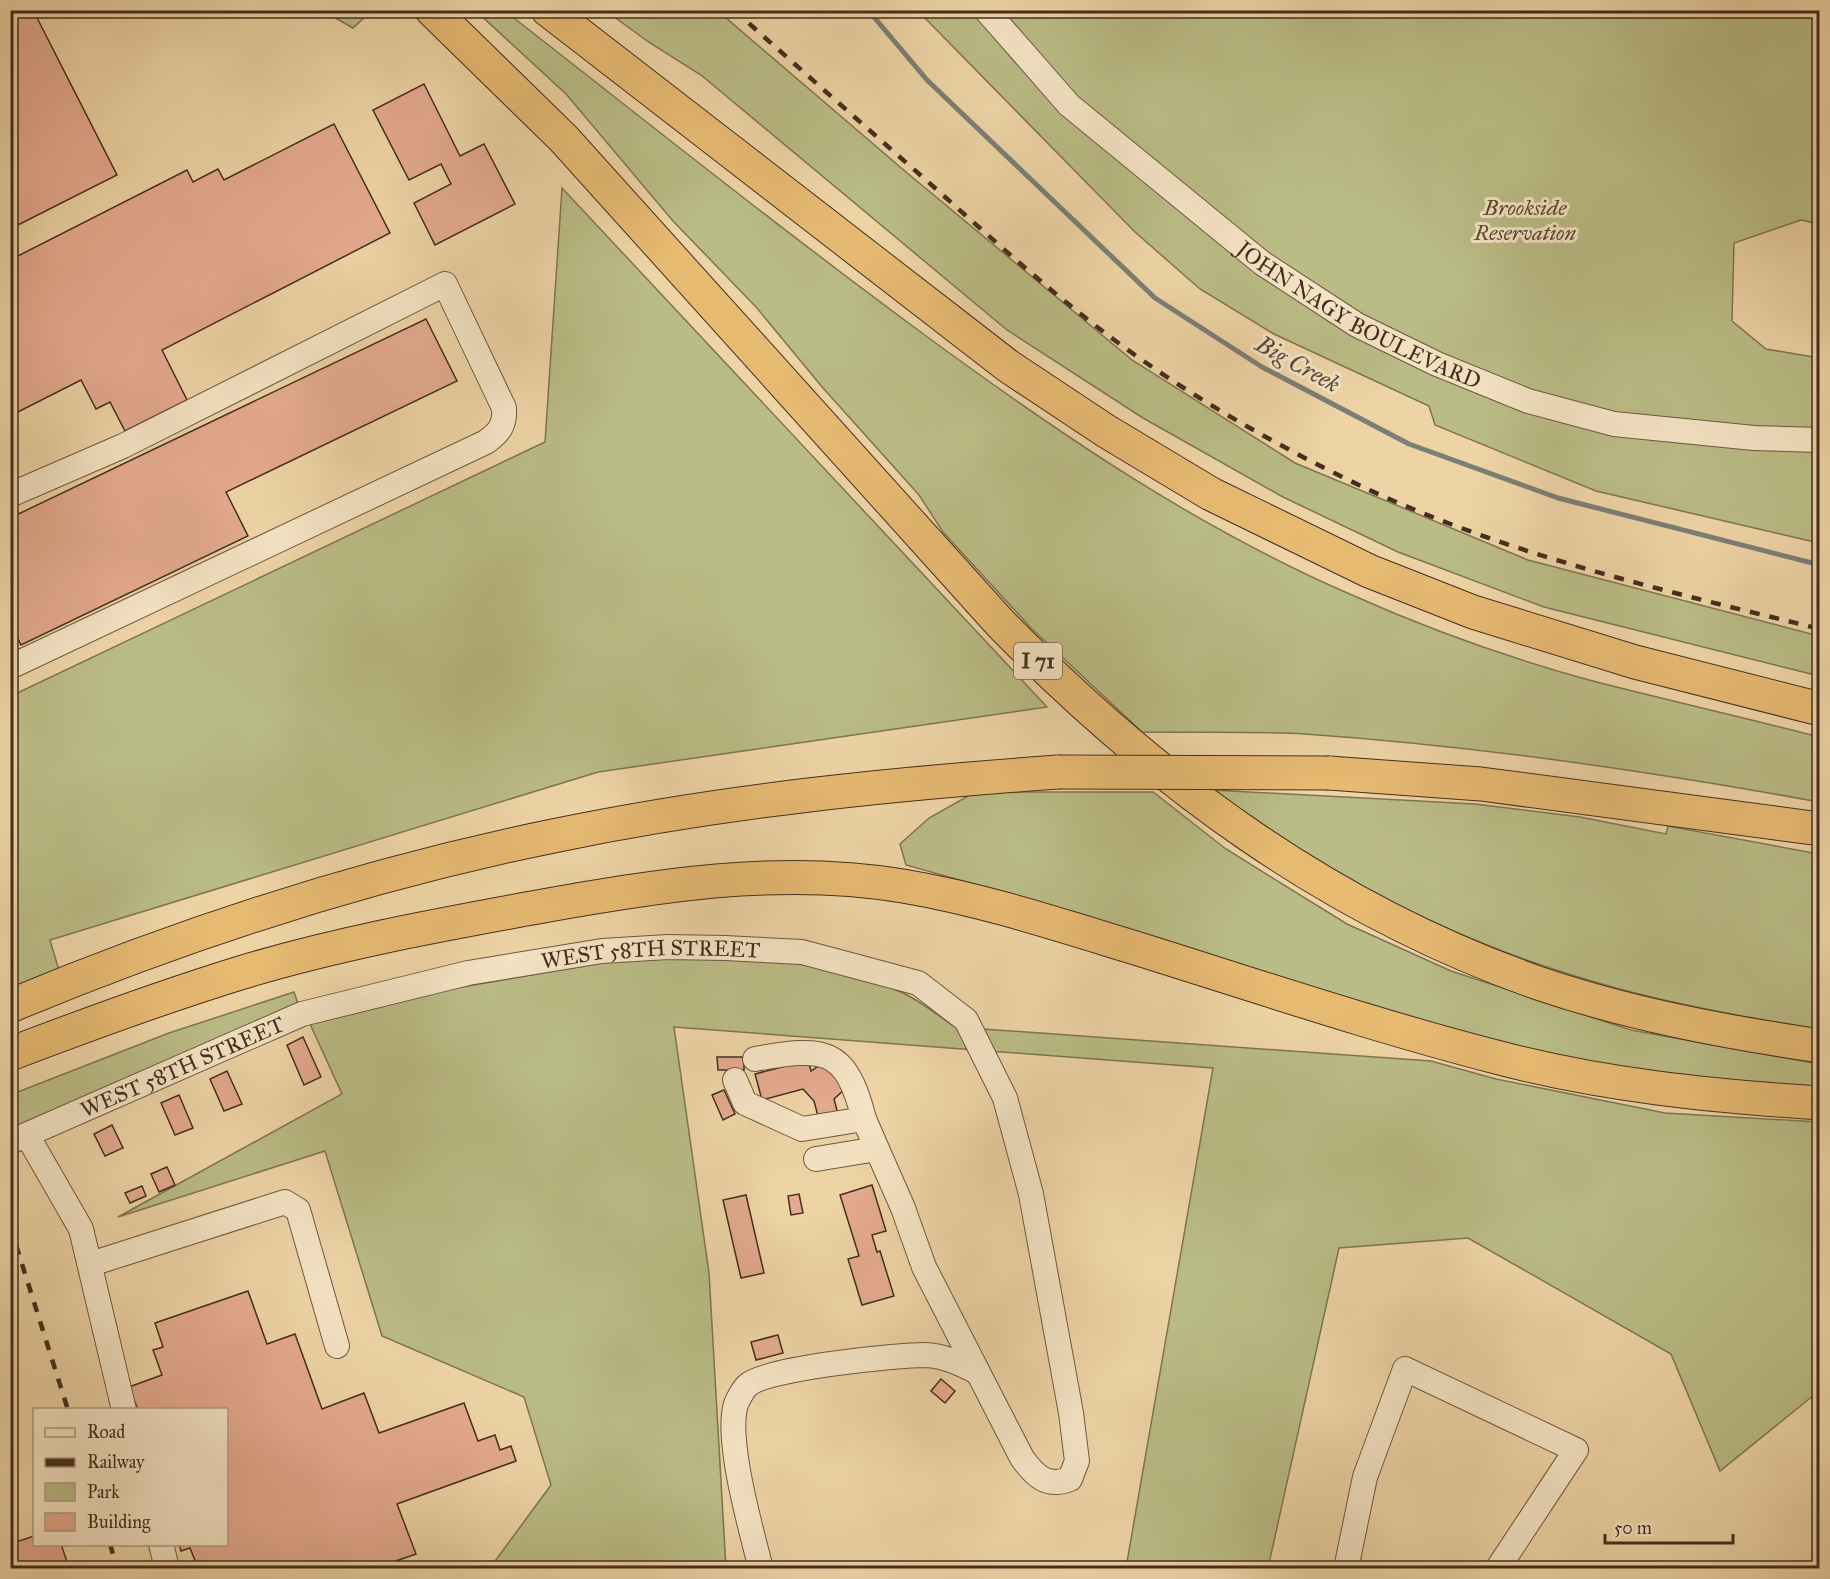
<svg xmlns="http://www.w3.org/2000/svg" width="1830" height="1579" font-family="'IM FELL Great Primer',serif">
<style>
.green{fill:#babc85;stroke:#7f7452;stroke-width:1.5}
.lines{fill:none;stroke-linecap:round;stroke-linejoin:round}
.stream{stroke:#7b7f77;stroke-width:5}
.building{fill:#e4aa8f;stroke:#442d1e;stroke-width:1.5}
.minor-casing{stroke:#6e5740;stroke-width:26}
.highway-casing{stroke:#442d1e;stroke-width:35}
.minor{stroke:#f4e3c4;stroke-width:24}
.highway{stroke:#e7ba72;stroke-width:33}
.rail{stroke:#442d1e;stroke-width:4.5;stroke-dasharray:10 10;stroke-linecap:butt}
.highway-bridge-casing{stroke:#442d1e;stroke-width:35;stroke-linecap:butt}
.highway-bridge{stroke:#e7ba72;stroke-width:33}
.labels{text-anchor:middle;stroke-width:6;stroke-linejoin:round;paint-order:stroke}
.shield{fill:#f4e3c4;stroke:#796450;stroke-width:1.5}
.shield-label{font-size:21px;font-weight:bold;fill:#442d1e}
.park-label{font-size:22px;font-style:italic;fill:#5c4a33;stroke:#f4e3c4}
.street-label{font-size:22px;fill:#442d1e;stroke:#f4e3c4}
.water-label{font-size:24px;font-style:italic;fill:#56483c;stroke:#f4e3c4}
</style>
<rect width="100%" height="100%" fill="#eed4a5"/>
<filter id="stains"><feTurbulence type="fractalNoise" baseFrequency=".00333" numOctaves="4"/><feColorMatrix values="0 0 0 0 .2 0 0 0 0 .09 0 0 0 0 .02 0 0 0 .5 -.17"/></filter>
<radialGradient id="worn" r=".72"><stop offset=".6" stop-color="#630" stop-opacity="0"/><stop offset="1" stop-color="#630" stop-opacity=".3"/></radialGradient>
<g class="green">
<polygon points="323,11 371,11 353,28"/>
<path d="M476,11H505C643,119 781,229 922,333C1058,433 1197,528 1352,595C1428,629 1509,658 1589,680C1666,700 1743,717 1819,737V802C1650,771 1477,746 1305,734C1251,731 1196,733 1142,732L1031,628L943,532L919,495L823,388L756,307L673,221L566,94Z"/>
<polygon points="606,11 718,11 906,172 1132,360 1295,463 1528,560 1819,636 1819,676 1544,607 1398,552 1283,497 1143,418 1007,330 701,75 650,43"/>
<polygon points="918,11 1819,11 1819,224 1801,220 1734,243 1732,321 1766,349 1819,358 1819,543 1596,491 1435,425 1429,406 1274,334 1200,289 1135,232"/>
<polygon points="562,188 1047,707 598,772 50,940 63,984 11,1006 11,696 545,442"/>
<path d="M1212,790L1475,804L1580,817L1666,834L1668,826L1819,854V1029C1677,1007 1558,980 1426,919C1405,909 1381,900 1360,888C1309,858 1260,824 1212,790Z"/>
<polygon points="975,792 1153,792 1226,849 1347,924 1451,971 1631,1030 1819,1064 1819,1089 1676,1078 1515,1051 1319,995 1082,914 906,865 900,844 929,818"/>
<path d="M735,957C796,963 850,967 905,994C923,1003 939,1016 955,1027L1431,1061L1496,1079L1665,1113L1819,1122V1391L1720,1471L1671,1354L1468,1238L1339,1248L1270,1559L1265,1568H1126L1213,1068L674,1027L709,1273L726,1568H490L551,1485L524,1397L382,1336L325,1151L118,1217L342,1094L310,1024L456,988L630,958Z"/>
<polygon points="294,992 299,1007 11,1136 10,1095 169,1033"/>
</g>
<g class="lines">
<polyline class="stream" points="868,10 927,80 1155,298 1262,367 1409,444 1558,498 1820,565"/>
</g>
<g class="building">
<polygon points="10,10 33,10 117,175 10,229"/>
<polygon points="424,84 460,156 484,144 515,204 435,245 414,203 451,184 441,164 409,180 373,110"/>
<polygon points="334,124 390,233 162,350 187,400 125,431 110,402 96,409 81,380 10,416 10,260 187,170 193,182 218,169 224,180"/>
<polygon points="426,319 457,381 226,492 248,536 21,645 10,623 10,518"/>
<polygon points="303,1037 321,1077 304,1085 287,1045"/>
<polygon points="717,1057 744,1057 744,1070 718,1070"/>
<polygon points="808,1060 811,1071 823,1063 845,1089 834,1099 838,1114 819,1120 814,1101 803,1089 762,1100 755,1074"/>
<polygon points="227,1071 242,1104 224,1111 210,1079"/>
<polygon points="724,1090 735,1114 723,1120 712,1095"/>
<polygon points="179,1095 193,1128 175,1135 161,1103"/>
<polygon points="112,1125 123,1148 105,1156 94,1134"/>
<polygon points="167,1167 175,1185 159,1192 151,1174"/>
<polygon points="872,1185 886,1231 872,1235 877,1252 880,1251 894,1296 862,1305 848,1259 859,1256 840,1195"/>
<polygon points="142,1186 146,1196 130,1203 125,1193"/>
<polygon points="799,1194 803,1213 791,1215 788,1196"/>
<polygon points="746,1195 764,1273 741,1278 723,1200"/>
<polygon points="248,1291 267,1344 295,1334 322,1409 364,1393 379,1433 464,1403 478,1441 495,1435 500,1450 511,1446 516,1461 397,1504 416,1554 376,1568 198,1568 190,1548 181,1551 179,1544 226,1544 226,1410 138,1410 129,1387 162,1375 153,1350 163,1347 155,1323"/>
<polygon points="778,1335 783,1353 756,1360 751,1342"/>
<polygon points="941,1379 955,1391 945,1403 931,1391"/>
<polygon points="34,1536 34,1544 61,1544 69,1568 10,1568 10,1544"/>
</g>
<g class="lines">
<defs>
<g id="minor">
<path id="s1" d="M986,10L1069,105L1262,263L1357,325L1437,364L1528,401L1614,424L1754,438L1820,440"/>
<path d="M10,495L123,446L445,284L504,408C505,425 500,432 486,442L10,667"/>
<path d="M755,1059C823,1047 846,1046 864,1119"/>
<polyline points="735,1080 745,1103 802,1129 864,1119 877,1149"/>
<polyline points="27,1135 81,1229 124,1410"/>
<path id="s2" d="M10,1142L302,1014L468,973L602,951L668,947L725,948L802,952L918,983L966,1020L1005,1098L1031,1194L1071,1413L1077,1461L1070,1479C1047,1488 1035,1476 1022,1458L924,1267L903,1208L877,1149L816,1159"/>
<polyline points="91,1264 285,1202 298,1210 337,1346"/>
<polyline points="161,1544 167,1568"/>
<path d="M760,1565C751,1529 725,1439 736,1404C738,1399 744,1388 748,1385C766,1368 898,1355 926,1355C945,1356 961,1364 977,1372"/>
<polyline points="1352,1568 1347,1564 1365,1477 1405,1369 1576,1450 1498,1568"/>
</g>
<g id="highway">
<path d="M432,10L564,139L1001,624C1156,782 1328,909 1538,983C1629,1014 1725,1032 1820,1046"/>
<polyline points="548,10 1008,366 1106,431 1211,494 1369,571 1473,612 1635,662 1820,709"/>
<polyline points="1329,773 1481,784 1820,829"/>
<path d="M10,1006C187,932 370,873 558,835C723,801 890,784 1058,772"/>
<path d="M10,1054C86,1025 162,997 240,973C335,944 434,926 532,908C654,886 779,865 903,886C980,899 1054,923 1129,946C1251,984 1372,1025 1496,1057C1601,1085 1711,1096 1820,1103"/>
</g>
</defs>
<use href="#minor" class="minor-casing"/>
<use href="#highway" class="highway-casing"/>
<use href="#minor" class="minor"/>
<use href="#highway" class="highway"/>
<g class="rail">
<path d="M734,10C801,70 868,129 935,188C991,238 1046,288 1105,333C1184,393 1273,444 1363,487C1507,555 1666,591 1820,629"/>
<polyline points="10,1226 68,1410"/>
<polyline points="110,1544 117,1568"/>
</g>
<defs>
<polyline id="highway-bridge" points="1058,772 1329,773"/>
</defs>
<use href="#highway-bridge" class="highway-bridge-casing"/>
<use href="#highway-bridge" class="highway-bridge"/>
</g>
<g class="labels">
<rect class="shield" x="1014" y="643" width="48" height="36" rx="4.5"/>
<g class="shield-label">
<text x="1038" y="668">I 71</text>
</g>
<g class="park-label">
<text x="1525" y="215">Brookside<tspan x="1525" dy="25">Reservation</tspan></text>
</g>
<g class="street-label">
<text dy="8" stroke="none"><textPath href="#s1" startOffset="486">JOHN NAGY BOULEVARD</textPath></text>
<text dy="8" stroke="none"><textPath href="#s2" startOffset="674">WEST 58TH STREET</textPath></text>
<text dy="8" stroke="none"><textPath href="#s2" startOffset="188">WEST 58TH STREET</textPath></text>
</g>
<g class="water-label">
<text transform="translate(1298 364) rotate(29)" y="8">Big Creek</text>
</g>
</g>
<rect width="1830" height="1579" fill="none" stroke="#eed4a5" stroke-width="36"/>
<rect x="12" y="12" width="1806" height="1555" fill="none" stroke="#442d1e" stroke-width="3"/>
<rect x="18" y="18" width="1794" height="1543" fill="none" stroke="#442d1e" stroke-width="1.5"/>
<rect x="33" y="1408" width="195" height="138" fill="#f4e3c4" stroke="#ae9a82" stroke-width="1.5"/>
<rect x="45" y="1428" width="30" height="9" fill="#f4e3c4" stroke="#ae9a82" stroke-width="1.5"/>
<text x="87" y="1438" font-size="18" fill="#442d1e">Road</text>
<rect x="45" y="1458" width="30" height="9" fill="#442d1e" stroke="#ae9a82" stroke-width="1.5"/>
<text x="87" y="1468" font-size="18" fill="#442d1e">Railway</text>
<rect x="45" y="1483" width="30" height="18" fill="#babc85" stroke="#ae9a82" stroke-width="1.5"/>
<text x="87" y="1498" font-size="18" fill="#442d1e">Park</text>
<rect x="45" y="1513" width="30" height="18" fill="#e4aa8f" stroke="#ae9a82" stroke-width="1.5"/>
<text x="87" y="1528" font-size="18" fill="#442d1e">Building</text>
<path d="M1605 1534v9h128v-9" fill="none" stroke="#442d1e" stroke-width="3"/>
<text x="1614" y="1534" font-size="18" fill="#442d1e" stroke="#f4e3c4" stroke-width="4.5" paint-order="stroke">50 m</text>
<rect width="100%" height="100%" filter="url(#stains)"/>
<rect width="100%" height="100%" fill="url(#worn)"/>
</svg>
